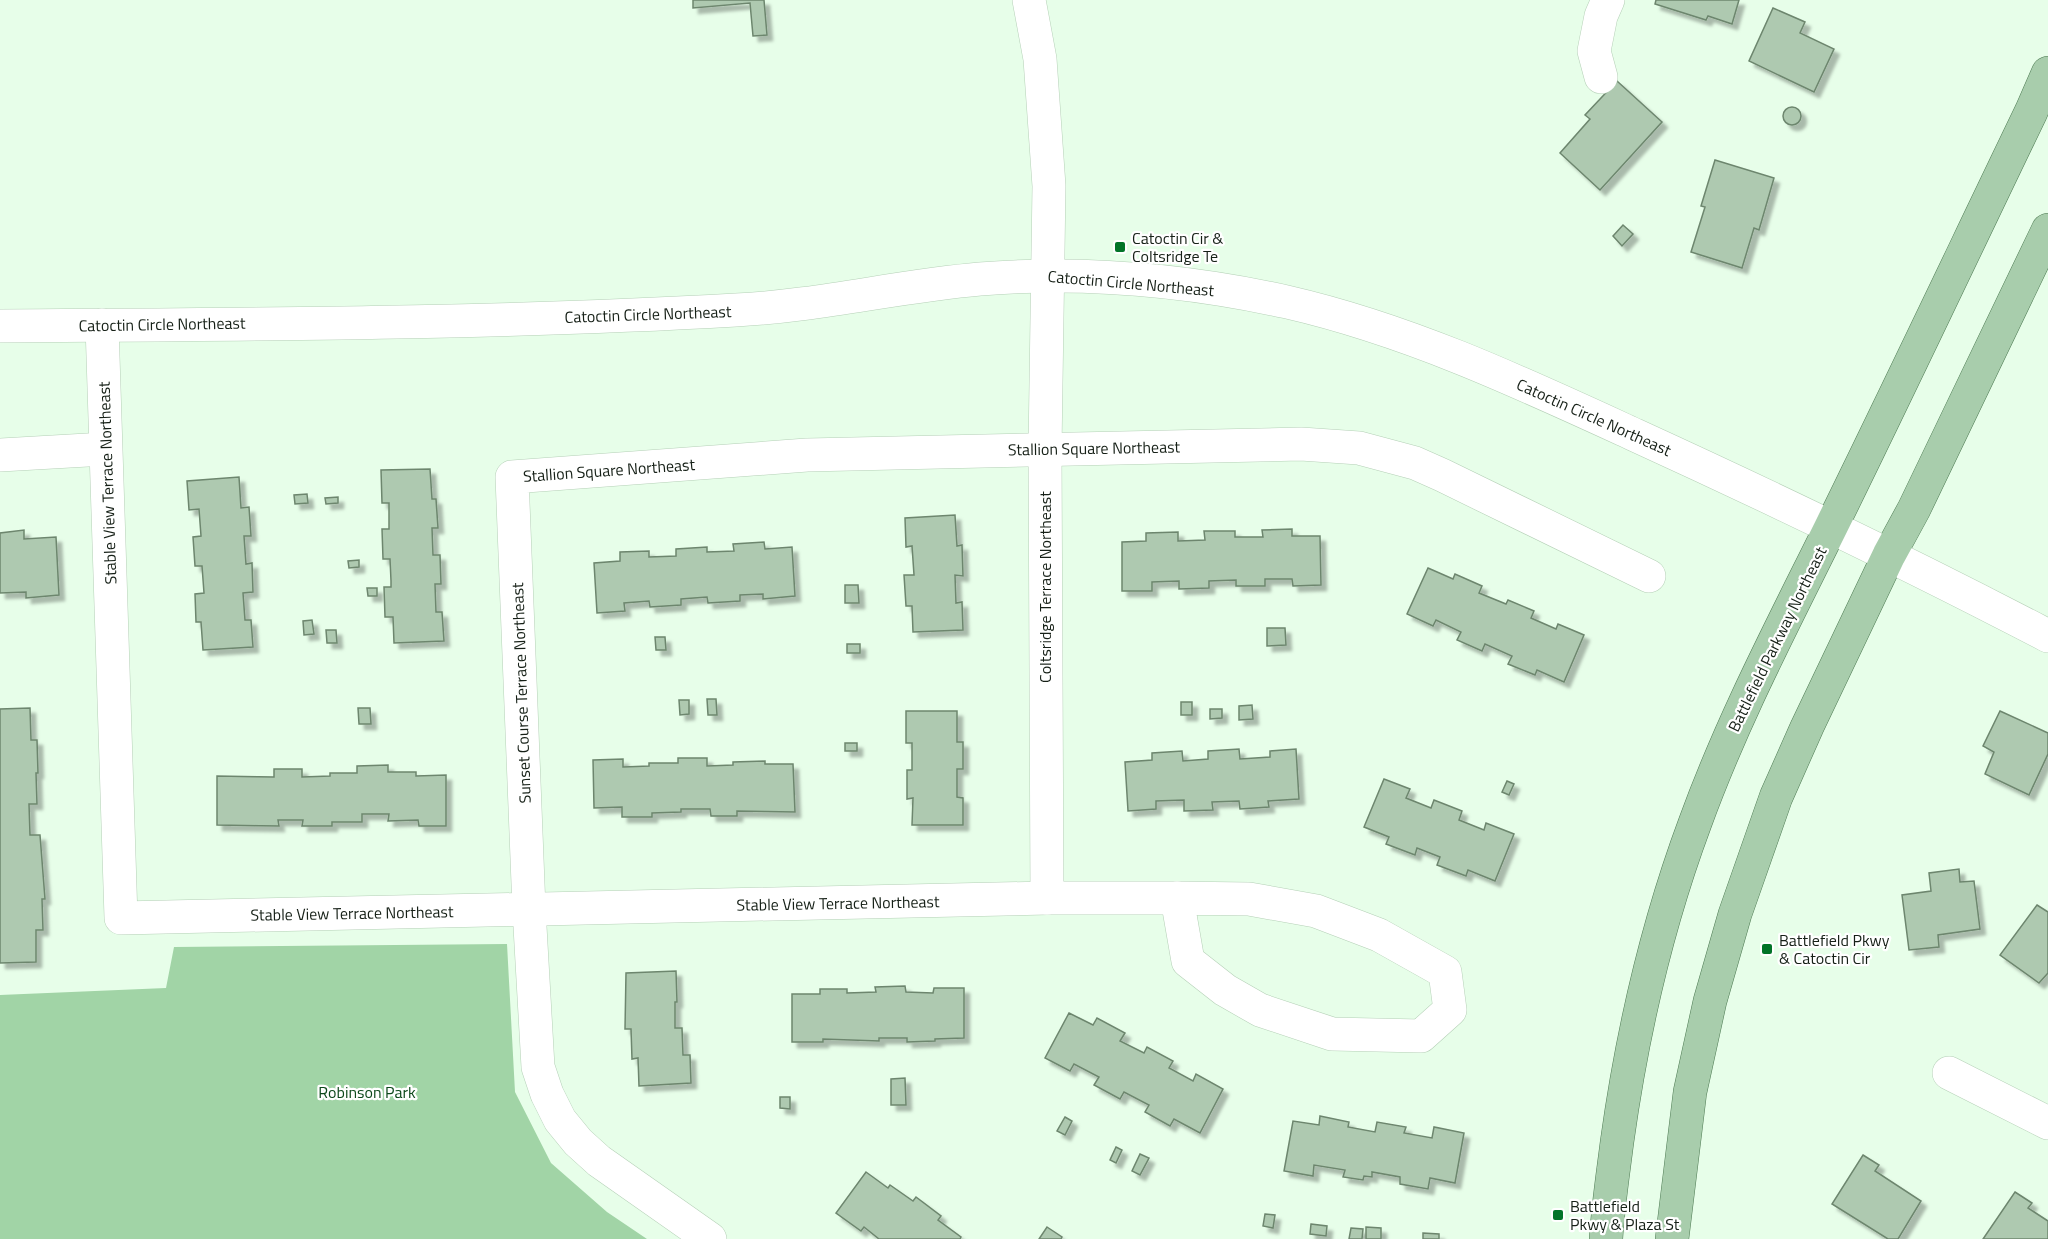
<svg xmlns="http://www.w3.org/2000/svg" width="2048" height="1239" font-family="'Titillium Web',sans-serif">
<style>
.green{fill:#a1d4a6}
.building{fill:#aec9b0;stroke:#6d866e;stroke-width:1.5;filter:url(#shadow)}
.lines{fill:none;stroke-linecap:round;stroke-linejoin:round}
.minor-casing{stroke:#b5d0b7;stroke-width:34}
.major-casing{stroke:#4f7b54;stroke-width:34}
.minor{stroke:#fff;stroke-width:33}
.major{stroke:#a8cdac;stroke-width:33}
.poi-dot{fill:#027428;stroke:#fff;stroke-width:2}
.labels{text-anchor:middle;stroke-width:4.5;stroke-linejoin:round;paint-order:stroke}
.poi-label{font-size:16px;fill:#162017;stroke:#fff;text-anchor:start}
.street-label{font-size:16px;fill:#162017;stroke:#fff}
.park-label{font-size:16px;fill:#0c481a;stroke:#fff}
</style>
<defs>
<filter id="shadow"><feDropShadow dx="5.5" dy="5.5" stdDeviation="1.5" flood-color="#0004"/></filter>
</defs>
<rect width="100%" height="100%" fill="#e7fee9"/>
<polygon class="green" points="507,944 515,1092 551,1163 607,1212 647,1239 0,1239 0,995 166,988 174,947"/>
<g class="building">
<polygon points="693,0 764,0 767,35 753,36 750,3 693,8"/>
<polygon points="1656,0 1739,0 1732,24 1708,16 1706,20 1655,4"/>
<polygon points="1773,8 1805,22 1800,33 1834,49 1814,92 1749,61"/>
<polygon points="1617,81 1662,122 1600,190 1560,153 1590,119 1585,115"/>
<circle cx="1792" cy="116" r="9"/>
<polygon points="1715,160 1774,178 1759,230 1754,228 1742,268 1691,252 1705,207 1701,206"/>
<polygon points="1623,225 1633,234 1622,246 1613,236"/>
<polygon points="430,469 432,499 436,499 438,528 432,528 433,555 440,555 441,584 435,584 436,612 442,612 444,641 394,643 393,617 385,617 384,587 391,587 391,581 390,559 383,559 382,529 389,529 389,503 382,503 381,470"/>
<polygon points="239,477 241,508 249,507 251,536 244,536 246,564 252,563 253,592 243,593 245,620 251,620 253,647 203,650 201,622 196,622 195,594 204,593 202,566 195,566 193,537 201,536 199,509 189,510 187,481"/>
<polygon points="307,494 308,503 295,504 294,495"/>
<polygon points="338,497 338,503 326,504 325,498"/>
<polygon points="955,515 957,546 962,545 963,576 955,575 956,603 962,602 963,630 913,632 912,606 906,606 904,575 914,575 912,546 906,547 905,518"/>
<polygon points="1292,529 1292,536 1320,536 1321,585 1293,586 1292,579 1265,579 1265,586 1236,586 1236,580 1209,581 1209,588 1179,589 1179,581 1152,582 1152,591 1122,591 1122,542 1146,541 1146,533 1178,532 1178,541 1205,540 1204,531 1235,531 1235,537 1263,537 1262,530"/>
<polygon points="24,530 24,539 56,537 59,595 26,598 26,592 0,593 0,533"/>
<polygon points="764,542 765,549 792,547 795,596 763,599 763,594 740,595 740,601 708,603 707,597 681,599 681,605 650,607 649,601 624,603 625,611 597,613 594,563 620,561 620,552 649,551 649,557 676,556 676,549 707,547 707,552 734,551 733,544"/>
<polygon points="359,560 359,567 349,568 348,561"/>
<polygon points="1428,568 1453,579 1455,574 1482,586 1479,593 1506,604 1508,600 1534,611 1531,618 1556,629 1558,624 1584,635 1564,682 1537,670 1535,675 1508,664 1512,656 1485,644 1482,651 1457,640 1461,632 1436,620 1433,626 1407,614"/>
<polygon points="845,585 858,585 859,603 845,603"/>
<polygon points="367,588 377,588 377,596 368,596"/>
<polygon points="312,620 314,634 304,635 303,621"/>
<polygon points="1267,628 1285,628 1286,645 1267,646"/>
<polygon points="326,630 336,630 337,643 327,643"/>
<polygon points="655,637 665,637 666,650 656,650"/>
<rect x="847" y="644" width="13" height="9"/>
<polygon points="707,699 716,699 717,715 708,715"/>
<polygon points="679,700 689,700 689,714 680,715"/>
<rect x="1181" y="702" width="11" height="13"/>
<polygon points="1252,705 1253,719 1239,720 1239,706"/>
<polygon points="30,708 31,740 37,740 38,773 36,773 37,804 29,804 30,835 40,835 45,899 42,899 43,930 36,930 36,962 0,963 0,709"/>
<polygon points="358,708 370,708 371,724 359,724"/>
<polygon points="1210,709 1222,709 1222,718 1210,719"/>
<polygon points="906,711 957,711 957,742 963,742 963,769 957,769 957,797 963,798 963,825 912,825 913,798 907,799 907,770 912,770 912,743 906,743"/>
<polygon points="2000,711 2048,733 2048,754 2029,795 1985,774 1994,752 1983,746"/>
<rect x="845" y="743" width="12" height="8"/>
<polygon points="1239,749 1240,759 1270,757 1270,751 1296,749 1299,799 1268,801 1269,807 1240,809 1239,801 1212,802 1213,810 1184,811 1184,800 1156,801 1156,809 1128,811 1125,762 1152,760 1152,753 1182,751 1183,761 1208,759 1208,751"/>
<polygon points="678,758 707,758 707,766 733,765 733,762 765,761 765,764 793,764 795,812 737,811 737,816 711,816 710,809 681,809 681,812 652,813 652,817 622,817 622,807 594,808 593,760 623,759 623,767 649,766 649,763 678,763"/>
<polygon points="388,765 388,772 416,772 416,776 446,775 446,826 419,826 418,820 388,821 389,814 362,814 362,822 332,822 332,826 302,826 303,820 278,820 279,826 217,825 217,776 274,777 274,769 302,769 302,777 330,776 330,773 357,773 357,766"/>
<polygon points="1384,779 1410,789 1406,798 1431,808 1434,800 1462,811 1459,820 1484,830 1486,823 1514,834 1495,881 1468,870 1466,876 1437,865 1440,857 1417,848 1415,855 1386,844 1389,837 1364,827"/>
<polygon points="1507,781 1514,784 1509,795 1502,792"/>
<polygon points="1959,869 1960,882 1974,881 1980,929 1938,935 1939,947 1909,950 1902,895 1931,891 1929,873"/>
<polygon points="2037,905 2048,912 2048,973 2039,983 2000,955"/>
<polygon points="676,971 677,1002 675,1002 675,1028 682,1028 683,1055 690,1055 691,1083 639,1086 638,1058 632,1059 631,1029 625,1029 626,973"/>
<polygon points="905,986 906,992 933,993 934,988 964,988 964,1038 935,1039 935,1041 907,1042 907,1038 879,1038 879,1041 823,1039 823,1042 792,1042 792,994 820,994 820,989 847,989 847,993 876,992 875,987"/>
<polygon points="1069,1013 1093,1025 1097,1018 1125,1033 1120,1041 1144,1053 1147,1047 1173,1061 1169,1068 1193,1081 1196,1074 1223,1089 1200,1133 1174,1119 1170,1126 1145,1112 1149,1105 1124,1092 1120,1099 1094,1085 1099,1077 1074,1064 1070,1071 1045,1058"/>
<polygon points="905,1078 906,1105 891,1105 891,1079"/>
<polygon points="780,1097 790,1097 790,1109 780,1108"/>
<polygon points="1320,1116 1349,1122 1348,1127 1375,1132 1377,1122 1406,1127 1404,1133 1432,1138 1434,1127 1464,1133 1455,1183 1430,1178 1428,1189 1400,1184 1400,1177 1372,1172 1372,1177 1364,1176 1363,1180 1343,1177 1345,1170 1314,1165 1313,1176 1284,1171 1293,1121 1319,1125"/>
<polygon points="1065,1117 1072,1121 1065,1135 1057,1131"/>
<polygon points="1116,1147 1122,1150 1116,1163 1110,1160"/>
<polygon points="1140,1154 1149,1158 1140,1175 1132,1171"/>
<polygon points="1863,1155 1879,1165 1875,1171 1921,1201 1898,1239 1888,1239 1832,1204"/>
<polygon points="866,1172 888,1188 890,1185 913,1201 916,1197 941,1216 938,1220 961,1237 960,1239 879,1239 864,1227 861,1231 836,1213"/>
<polygon points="2015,1192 2032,1203 2028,1208 2048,1221 2048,1239 1983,1239"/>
<polygon points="1265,1214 1275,1215 1273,1228 1263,1226"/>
<polygon points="1311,1224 1327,1226 1326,1236 1310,1234"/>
<polygon points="1047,1227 1062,1237 1061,1239 1039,1239"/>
<polygon points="1366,1227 1381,1228 1381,1239 1366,1239"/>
<polygon points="1351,1228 1363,1229 1362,1239 1349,1239"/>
<polygon points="1423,1233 1439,1234 1439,1239 1423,1239"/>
</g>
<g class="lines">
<defs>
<g id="minor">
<polyline points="1029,0 1040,59 1049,186 1045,449 1047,898"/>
<polyline points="1601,77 1594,51 1601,16 1608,0"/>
<polyline points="102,325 121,918 1047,898 1177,898"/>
<path d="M0,326C245,324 491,324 736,310C818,306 898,286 980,279C1081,271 1187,280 1287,302C1409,330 1522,383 1635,435C1775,499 1912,565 2048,636"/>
<polyline points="0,455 105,449"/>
<polygon points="1177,898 1249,899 1316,911 1379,935 1445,972 1450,1010 1421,1036 1332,1034 1260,1010 1225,990 1188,961"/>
<polyline points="1949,1073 2048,1123"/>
<polyline points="710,1239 599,1161 578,1142 560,1120 547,1094 538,1067 529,909 512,477 807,455 1301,444 1359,448 1415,463 1442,475 1649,576"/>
</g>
<g id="major">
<path d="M1606,1239C1608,1206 1613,1174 1617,1142C1632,1034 1657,925 1695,823C1732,721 1782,626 1830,529C1898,391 1964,251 2031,112L2048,73"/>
<polyline points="1672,1239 1690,1092 1710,1001 1735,914 1776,797 1807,727 1889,555 1914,509 2048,230"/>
</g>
</defs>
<use href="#minor" class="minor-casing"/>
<use href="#major" class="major-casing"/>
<use href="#minor" class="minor"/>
<use href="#major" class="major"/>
</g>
<g class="poi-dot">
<rect x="1114" y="241" width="12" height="12" rx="3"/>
<rect x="1761" y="943" width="12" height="12" rx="3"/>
<rect x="1552" y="1209" width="12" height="12" rx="3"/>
</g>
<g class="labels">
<g class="poi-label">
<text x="1132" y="244">Catoctin Cir &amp;<tspan x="1132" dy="18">Coltsridge Te</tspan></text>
<text x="1779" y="946">Battlefield Pkwy<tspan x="1779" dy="18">&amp; Catoctin Cir</tspan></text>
<text x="1570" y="1212">Battlefield<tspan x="1570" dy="18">Pkwy &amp; Plaza St</tspan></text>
</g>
<g class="street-label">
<text transform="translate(1131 283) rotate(5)" y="6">Catoctin Circle Northeast</text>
<text transform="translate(648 314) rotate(-2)" y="6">Catoctin Circle Northeast</text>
<text transform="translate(162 324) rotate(-1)" y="6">Catoctin Circle Northeast</text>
<text transform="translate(1594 417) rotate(24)" y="6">Catoctin Circle Northeast</text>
<text transform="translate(1094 448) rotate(-1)" y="6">Stallion Square Northeast</text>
<text transform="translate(609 470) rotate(-4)" y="6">Stallion Square Northeast</text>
<text transform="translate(107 483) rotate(-92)" y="6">Stable View Terrace Northeast</text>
<text transform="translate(1045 587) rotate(-90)" y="6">Coltsridge Terrace Northeast</text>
<text transform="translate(1777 639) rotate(-64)" y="6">Battlefield Parkway Northeast</text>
<text transform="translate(521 693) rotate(-92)" y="6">Sunset Course Terrace Northeast</text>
<text transform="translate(838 903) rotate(-1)" y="6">Stable View Terrace Northeast</text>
<text transform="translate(352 913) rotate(-1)" y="6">Stable View Terrace Northeast</text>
</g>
<g class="park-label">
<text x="367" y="1098">Robinson Park</text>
</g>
</g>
</svg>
